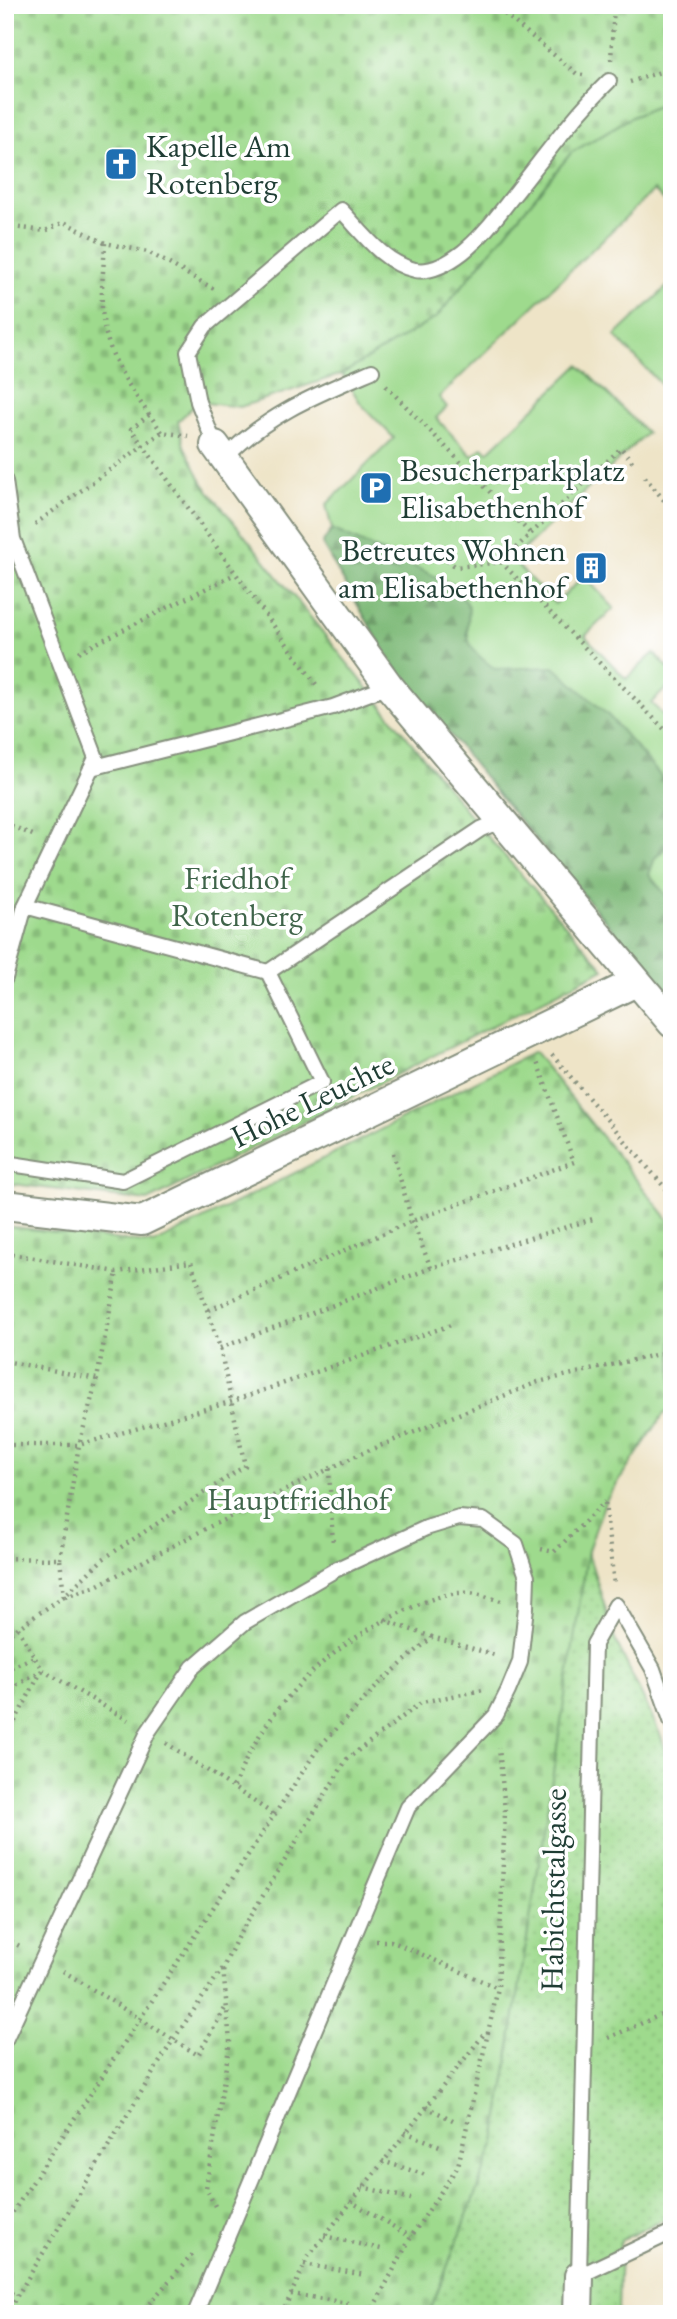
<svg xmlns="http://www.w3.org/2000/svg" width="677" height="2319" font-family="'EB Garamond',serif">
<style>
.grass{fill:url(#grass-dots);stroke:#5e8c60;stroke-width:2}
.forest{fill:url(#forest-firs);stroke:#4e7c56;stroke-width:2}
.cemetery{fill:url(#cemetery-stones);stroke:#5e8c60;stroke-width:2}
.green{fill:#9eda8d;stroke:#5e8c60;stroke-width:2}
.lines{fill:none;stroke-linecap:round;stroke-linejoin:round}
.lane-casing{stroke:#86907e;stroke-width:18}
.street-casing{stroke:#86907e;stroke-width:32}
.path{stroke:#86907e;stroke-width:4.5;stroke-dasharray:2 5;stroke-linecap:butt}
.lane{stroke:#fff;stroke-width:14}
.street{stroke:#fff;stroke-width:28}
.labels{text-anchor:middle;stroke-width:7;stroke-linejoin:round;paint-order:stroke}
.poi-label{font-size:32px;fill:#1f3d34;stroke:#fff;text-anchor:start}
.park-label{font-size:32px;fill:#3f644a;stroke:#fff}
.street-label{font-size:32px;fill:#1f3d34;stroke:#fff}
</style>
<defs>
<pattern id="grass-dots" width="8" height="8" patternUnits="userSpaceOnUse" patternTransform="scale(1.75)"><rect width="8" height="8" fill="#9eda8d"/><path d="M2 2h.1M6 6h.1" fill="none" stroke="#88bc7a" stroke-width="1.8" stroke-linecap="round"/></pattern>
<pattern id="forest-firs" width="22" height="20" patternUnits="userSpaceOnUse" patternTransform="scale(1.75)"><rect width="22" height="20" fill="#7eba78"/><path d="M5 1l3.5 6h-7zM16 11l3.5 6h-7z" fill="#679863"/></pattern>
<pattern id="cemetery-stones" width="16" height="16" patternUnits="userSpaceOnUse" patternTransform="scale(1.75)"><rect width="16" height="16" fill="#9eda8d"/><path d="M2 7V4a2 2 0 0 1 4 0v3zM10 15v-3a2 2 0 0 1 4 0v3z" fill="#88bc7a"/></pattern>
</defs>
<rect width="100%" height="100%" fill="#fff"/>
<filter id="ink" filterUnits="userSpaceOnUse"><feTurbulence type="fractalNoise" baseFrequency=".0143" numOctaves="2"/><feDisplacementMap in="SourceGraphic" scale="14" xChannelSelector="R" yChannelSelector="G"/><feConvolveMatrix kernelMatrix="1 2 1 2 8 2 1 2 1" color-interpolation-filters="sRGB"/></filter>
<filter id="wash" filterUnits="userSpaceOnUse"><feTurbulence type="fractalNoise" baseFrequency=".00686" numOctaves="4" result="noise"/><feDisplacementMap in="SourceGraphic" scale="28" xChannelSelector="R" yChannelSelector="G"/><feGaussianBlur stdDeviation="1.57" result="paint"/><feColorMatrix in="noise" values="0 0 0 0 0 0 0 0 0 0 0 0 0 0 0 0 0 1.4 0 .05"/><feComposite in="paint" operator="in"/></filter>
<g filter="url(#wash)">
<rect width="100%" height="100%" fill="#eee4c7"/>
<polygon class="grass" points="587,1550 615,1639 661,1736 672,1774 672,2215 620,2241 618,2314 429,2314 495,2142"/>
<polygon class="forest" points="332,529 452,584 469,606 467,635 495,669 554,666 609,716 672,789 672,842 655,858 649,875 672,902 672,999 511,810 391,662 322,544"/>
<g class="cemetery">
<polygon points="5,5 672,5 672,100 632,117 571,153 437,317 342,374 240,407 198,402 178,421 184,446 203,484 481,829 604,969 148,1201 5,1183"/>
<polygon points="534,1052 672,1224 672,1408 663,1415 605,1502 588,1550 495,2142 429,2314 5,2314 5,1226 154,1244"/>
</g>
<g class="green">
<path d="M672,100V208L654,190L439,397L447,407L436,418L472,456L483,447L488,452L579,365L647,433L512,560L555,604L584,576L614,608L585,636L626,679L654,653L672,672V683L651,703L672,724V789L609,716L554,667L495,669C464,645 467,644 469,606L452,584L332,529L326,505L394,438L361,404L342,374L437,317L571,153L632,117Z"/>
<polygon points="672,282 672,395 671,395 615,336"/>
<polygon points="672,842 672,902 649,875 655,858"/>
</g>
</g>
<g filter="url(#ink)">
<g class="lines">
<defs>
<g id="lane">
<path d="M215,445L198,402L188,352L205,326L341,210C362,232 383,263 415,270C432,273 450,262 463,252C482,237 498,215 513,196C544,157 573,116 609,81"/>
<path d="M224,459C265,415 318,394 372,371"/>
<polyline points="5,481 13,539 96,758 25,906 5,978"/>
<polyline points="91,768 333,707 389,686"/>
<polyline points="25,906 268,972"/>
<polyline points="5,1163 123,1181 322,1082 268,972 481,829 500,821"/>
<polyline points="672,1723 653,1669 616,1605 594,1644 579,2276 672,2232"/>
<polyline points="5,2040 148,1732 193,1667 245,1622 335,1570 426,1528 459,1518 483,1520 516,1544 527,1577 526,1607 520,1662 508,1691 496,1715 408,1807 195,2314"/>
</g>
<g id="street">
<polyline points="215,445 389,686 672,1023"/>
<polyline points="5,1205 142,1221 636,982"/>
<polyline points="578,2314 579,2276"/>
</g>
</defs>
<use href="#lane" class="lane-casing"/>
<use href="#street" class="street-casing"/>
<g class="path">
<polyline points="494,5 577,74 583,75"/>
<polyline points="611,60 614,5"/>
<polyline points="630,82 672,68"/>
<polyline points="5,226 45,231 64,222 105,243"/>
<polyline points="386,386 530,533"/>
<polyline points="149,415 131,429 318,687"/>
<path d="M162,432C134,394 104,356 102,308C101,286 104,264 105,243L148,252L214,289"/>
<polyline points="645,477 672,510"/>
<polyline points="35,524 162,432 188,436"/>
<polyline points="447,560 456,567 501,562 621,448 635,465"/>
<polyline points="501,562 672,737"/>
<polyline points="79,652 235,574"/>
<polyline points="5,823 35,836"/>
<polyline points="552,1055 672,1196"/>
<polyline points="393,1153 412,1221 431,1268"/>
<polyline points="5,1253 117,1272 191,1262 220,1348 245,1466 103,1559 64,1596 5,1637"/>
<polyline points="209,1310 412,1221 574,1162 537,1062"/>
<polyline points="220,1348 431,1268 593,1219"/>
<polyline points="5,1361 97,1379"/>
<polyline points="5,1445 79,1445 230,1402 451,1325"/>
<polyline points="329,1469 333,1545"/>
<polyline points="605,1503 614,1585"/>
<polyline points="541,1549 554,1552 605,1502"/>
<polyline points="5,1558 60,1559 64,1596"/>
<polyline points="60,1559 79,1445 97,1379 117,1272"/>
<polyline points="65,1596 94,1587 209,1527 360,1454 538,1382 672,1351"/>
<polyline points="384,1620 432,1637"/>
<polyline points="18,1628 42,1670 128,1720"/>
<polyline points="5,1670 34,1657"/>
<polyline points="5,1693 40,1671"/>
<polyline points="5,1740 42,1670"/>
<polyline points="166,1743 276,1816"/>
<path d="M234,1787C264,1708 326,1647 402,1612C421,1603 447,1591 469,1593C481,1594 493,1599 505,1602"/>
<polyline points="5,1938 23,1948"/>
<polyline points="376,1941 391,1941 498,1988"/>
<polyline points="63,1971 198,2055 227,2005"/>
<polyline points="608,2038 672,2010"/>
<polyline points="426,2107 457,2122"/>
<polyline points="405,2132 442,2147"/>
<polyline points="382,2161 426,2175"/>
<polyline points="362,2187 411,2199"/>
<polyline points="350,2201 411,2237"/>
<polyline points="215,2206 206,2188 230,2042 223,1968"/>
<polyline points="5,2224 319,1747 381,1682 432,1637 498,1656"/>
<polyline points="324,2236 381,2249"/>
<polyline points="304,2264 365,2275"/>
<polyline points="5,2290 15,2295"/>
<polyline points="291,2294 348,2303"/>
<polyline points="221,2309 235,2314"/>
<polyline points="6,2314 173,2040 223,1968 237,1938 347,1759 422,1702 483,1690"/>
<polyline points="140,2314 193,2254"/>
<polyline points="282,2314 308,2257 485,2033"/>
<polyline points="370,2314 411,2237 458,2166 498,1988 505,1811 499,1748"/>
</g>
<use href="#lane" class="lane"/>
<use href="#street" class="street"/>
</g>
</g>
<defs>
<symbol id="church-square" viewBox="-11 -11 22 22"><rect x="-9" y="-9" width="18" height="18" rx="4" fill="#1f6fb2" stroke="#fff"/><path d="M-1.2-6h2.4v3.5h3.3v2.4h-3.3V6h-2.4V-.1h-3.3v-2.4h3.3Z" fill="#fff"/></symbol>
<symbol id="parking-square" viewBox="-11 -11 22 22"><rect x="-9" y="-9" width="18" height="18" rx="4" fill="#1f6fb2" stroke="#fff"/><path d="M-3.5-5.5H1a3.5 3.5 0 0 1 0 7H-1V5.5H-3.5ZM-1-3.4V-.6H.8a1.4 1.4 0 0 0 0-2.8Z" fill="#fff"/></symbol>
<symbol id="building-square" viewBox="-11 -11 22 22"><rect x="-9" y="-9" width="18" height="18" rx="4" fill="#1f6fb2" stroke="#fff"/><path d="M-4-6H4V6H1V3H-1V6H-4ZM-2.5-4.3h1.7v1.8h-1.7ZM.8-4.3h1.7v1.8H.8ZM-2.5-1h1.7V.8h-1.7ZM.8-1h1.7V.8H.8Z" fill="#fff"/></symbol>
</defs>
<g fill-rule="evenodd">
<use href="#church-square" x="102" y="145" width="38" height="38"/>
<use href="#parking-square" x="357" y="469" width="38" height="38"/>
<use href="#building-square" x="572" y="549" width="38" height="38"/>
</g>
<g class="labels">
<g class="poi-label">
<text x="146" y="157">Kapelle Am<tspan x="146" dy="37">Rotenberg</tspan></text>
<text x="400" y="481">Besucherparkplatz<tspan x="400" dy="37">Elisabethenhof</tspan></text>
<text x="566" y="561" text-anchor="end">Betreutes Wohnen<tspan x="566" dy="37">am Elisabethenhof</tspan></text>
</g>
<g class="park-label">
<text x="237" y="889">Friedhof<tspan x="237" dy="37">Rotenberg</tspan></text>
<text x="298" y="1510">Hauptfriedhof</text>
</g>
<g class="street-label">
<text transform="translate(312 1100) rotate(-26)" y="11">Hohe Leuchte</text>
<text transform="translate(553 1890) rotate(-89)" y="11">Habichtstalgasse</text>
</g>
</g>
<rect width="677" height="2319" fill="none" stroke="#fff" stroke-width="28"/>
</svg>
